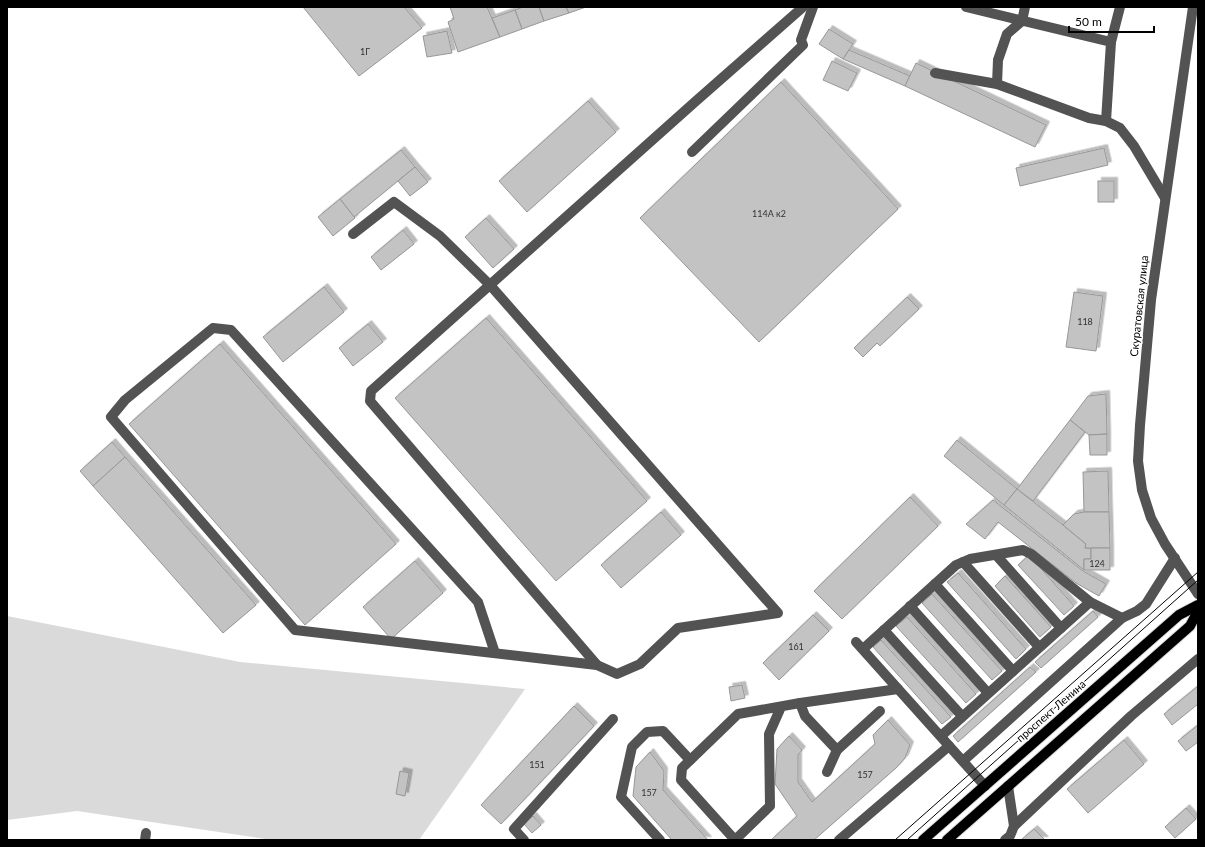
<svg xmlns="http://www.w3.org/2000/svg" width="1205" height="847" font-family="Lato,sans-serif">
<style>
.green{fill:#dadada}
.building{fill:#c3c3c3;stroke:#979797;filter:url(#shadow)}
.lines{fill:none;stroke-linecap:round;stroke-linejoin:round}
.major-casing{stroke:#dbdbdb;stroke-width:12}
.minor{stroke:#535353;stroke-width:10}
.major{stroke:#000;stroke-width:10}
.tram{stroke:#000;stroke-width:1}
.labels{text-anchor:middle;stroke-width:3;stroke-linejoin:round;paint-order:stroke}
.number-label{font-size:9px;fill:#313131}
.street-label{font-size:11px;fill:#000;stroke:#fff}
</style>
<defs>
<filter id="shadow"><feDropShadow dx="3.5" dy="-3.5" stdDeviation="0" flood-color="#0004"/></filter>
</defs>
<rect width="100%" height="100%" fill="#fff"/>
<polygon class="green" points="7,616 240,662 525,689 419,840 272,840 77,811 7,820"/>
<g class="building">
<polygon points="303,7 404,7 422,28 359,76"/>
<polygon points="450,7 487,7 500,37 458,52 448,22 454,19"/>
<polygon points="523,7 539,7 544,21 522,29 515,10"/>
<polygon points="539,7 566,7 569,13 544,21"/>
<polygon points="566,7 586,7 569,13"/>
<polygon points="515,10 522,29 500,37 492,18"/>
<polygon points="829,29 853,44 843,59 819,44"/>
<polygon points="447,31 452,53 427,57 423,36"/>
<polygon points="849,50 910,76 905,86 843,59"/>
<polygon points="832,61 857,73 848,91 823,80"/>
<polygon points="916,63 1046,125 1035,147 905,86"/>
<polygon points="781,82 898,209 759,342 640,218"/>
<polygon points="588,101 616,132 527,212 499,181"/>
<polygon points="1104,148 1108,165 1020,186 1016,168"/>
<polygon points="401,150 415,167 354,217 340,199"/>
<polygon points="415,167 428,182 410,196 398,181"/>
<rect x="1098" y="181" width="16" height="21"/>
<polygon points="340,199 355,218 333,236 318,217"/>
<polygon points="486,218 514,249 493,268 465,237"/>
<polygon points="403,230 414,244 381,270 371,257"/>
<polygon points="324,287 344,312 283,362 263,337"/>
<polygon points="1074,292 1103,296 1096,351 1066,347"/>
<polygon points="907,297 919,309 880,346 877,343 863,357 854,348"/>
<polygon points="486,318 647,501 556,581 395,398"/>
<polygon points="368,324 383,342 353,366 339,348"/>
<polygon points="220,344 396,544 305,625 129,424"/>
<polygon points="1106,394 1107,434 1089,435 1070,420 1088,396"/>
<polygon points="1070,420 1085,432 1033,501 1017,489"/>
<polygon points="1107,434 1107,455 1090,455 1089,435"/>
<polygon points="957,440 1017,489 1004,505 944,456"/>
<polygon points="112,442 125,457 93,486 80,471"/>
<polygon points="125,457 256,605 223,633 93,486"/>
<polygon points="1108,471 1109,512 1084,512 1083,472"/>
<polygon points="1017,489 1063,525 1086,544 1085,548 1091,548 1091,559 1084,559 1084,570 1004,505"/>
<polygon points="910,497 938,526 842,619 814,591"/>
<polygon points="993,500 1083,571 1106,584 1099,596 1076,583 998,522 985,539 966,524"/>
<polygon points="661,512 681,535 621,588 601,565"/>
<polygon points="1084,512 1109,512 1110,548 1085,548 1086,544 1063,525 1074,514"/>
<polygon points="1091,548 1110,548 1110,570 1084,570 1084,559 1091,559"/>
<polygon points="1029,555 1074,606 1064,615 1018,565"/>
<polygon points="415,561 443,593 391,639 363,607"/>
<polygon points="958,573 1026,649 1016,659 947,582"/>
<polygon points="1005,576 1051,627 1040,637 995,586"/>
<polygon points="932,594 1002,671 992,680 922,603"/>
<polygon points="1093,611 1098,617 1041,668 1035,662"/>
<polygon points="813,615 829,631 779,680 763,663"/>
<polygon points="907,617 976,694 966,703 896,626"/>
<polygon points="881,640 951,717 942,724 873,647"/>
<polygon points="1030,667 1036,672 958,742 953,736"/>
<polygon points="742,685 745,698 731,701 729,687"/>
<polygon points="1198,686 1198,704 1172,725 1164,714"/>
<polygon points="574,706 594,726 501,824 481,805"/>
<polygon points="888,720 910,745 905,758 896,768 814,840 771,840 797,816 775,784 777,749 789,736 802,750 798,755 798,782 812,802 875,744 873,735"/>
<polygon points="1198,725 1198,742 1186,751 1178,741"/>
<polygon points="1124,740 1144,764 1088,813 1067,789"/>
<polygon points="650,752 664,771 663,790 708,840 672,840 633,796 636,767"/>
<polygon points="400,771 409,773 405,796 396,794"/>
<polygon points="1186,808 1196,819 1175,838 1165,827"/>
<polygon points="533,816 541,825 532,833 524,824"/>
<polygon points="1034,829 1045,840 1023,840 1022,839"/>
</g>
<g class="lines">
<defs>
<g id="major">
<polyline points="923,840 1179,615 1198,605"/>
<polyline points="947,840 1190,626 1198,611"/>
</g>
</defs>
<use href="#major" class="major-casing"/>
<g class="minor">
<polyline points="966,7 1111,42 1106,121 1120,128 1134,146 1165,198"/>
<polyline points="1025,7 1022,21 1007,34 998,60 997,84 1089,118 1106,121"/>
<polyline points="1193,7 1151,300 1140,425 1138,461 1142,490 1151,518 1165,544 1198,594"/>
<polyline points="1111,42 1120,7"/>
<polyline points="935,73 997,84"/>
<polyline points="692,152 803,45 801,40 813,7"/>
<polyline points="353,234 394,202 440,236 490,285 778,613 678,628 640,664 617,674 597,665 370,401 371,391 696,101 803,7"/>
<polyline points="996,555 1061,628"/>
<polyline points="963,562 1039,647"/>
<polyline points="935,584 1013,671"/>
<polyline points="910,606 988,693"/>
<polyline points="884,630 962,716"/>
<polyline points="856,642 985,786"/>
<polyline points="863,649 956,565 970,559 1017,551 1023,550 1031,554 1090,602 1122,618"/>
<polyline points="495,653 478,602 231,330 213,328 125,400 111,417 295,630 597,665"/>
<polyline points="800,703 805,716 837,750 880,711"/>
<polyline points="781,707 769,734 770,806 735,840 681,780 682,768 738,714 800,703 898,689"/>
<polyline points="941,736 1090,602"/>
<polyline points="963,761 1122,618 1137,611 1146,604 1175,558"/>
<polyline points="827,772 837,750"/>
<polyline points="1014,826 1131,716 1198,659"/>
<polyline points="145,840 146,833"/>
<polyline points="524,840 514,829 613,719"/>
<polyline points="660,840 621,797 632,747 647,732 663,731 690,760"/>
<polyline points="839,840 949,746"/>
<polyline points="1005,840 1010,836 1014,826 1008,786"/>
</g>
<use href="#major" class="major"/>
<g class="tram">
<polyline points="895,840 1198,572"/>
<polyline points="907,840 1198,580"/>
</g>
</g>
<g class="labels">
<g class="number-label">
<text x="365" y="55">1Г</text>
<text x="769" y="217">114А к2</text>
<text x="1085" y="325">118</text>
<text x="1097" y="567">124</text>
<text x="796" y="650">161</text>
<text x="537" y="768">151</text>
<text x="865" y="778">157</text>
<text x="649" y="796">157</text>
</g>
<g class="street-label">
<text transform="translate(1139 306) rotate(-84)" y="4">Скуратовская улица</text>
<text transform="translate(1051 711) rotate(-41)" y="4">проспект Ленина</text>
</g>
</g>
<rect width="1205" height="847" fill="none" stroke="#000000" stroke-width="16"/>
<path d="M1069 26v6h85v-6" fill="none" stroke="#000000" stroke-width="2"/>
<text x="1075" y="26" font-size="12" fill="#000000" stroke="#ffffff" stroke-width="3" paint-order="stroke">50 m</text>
</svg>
